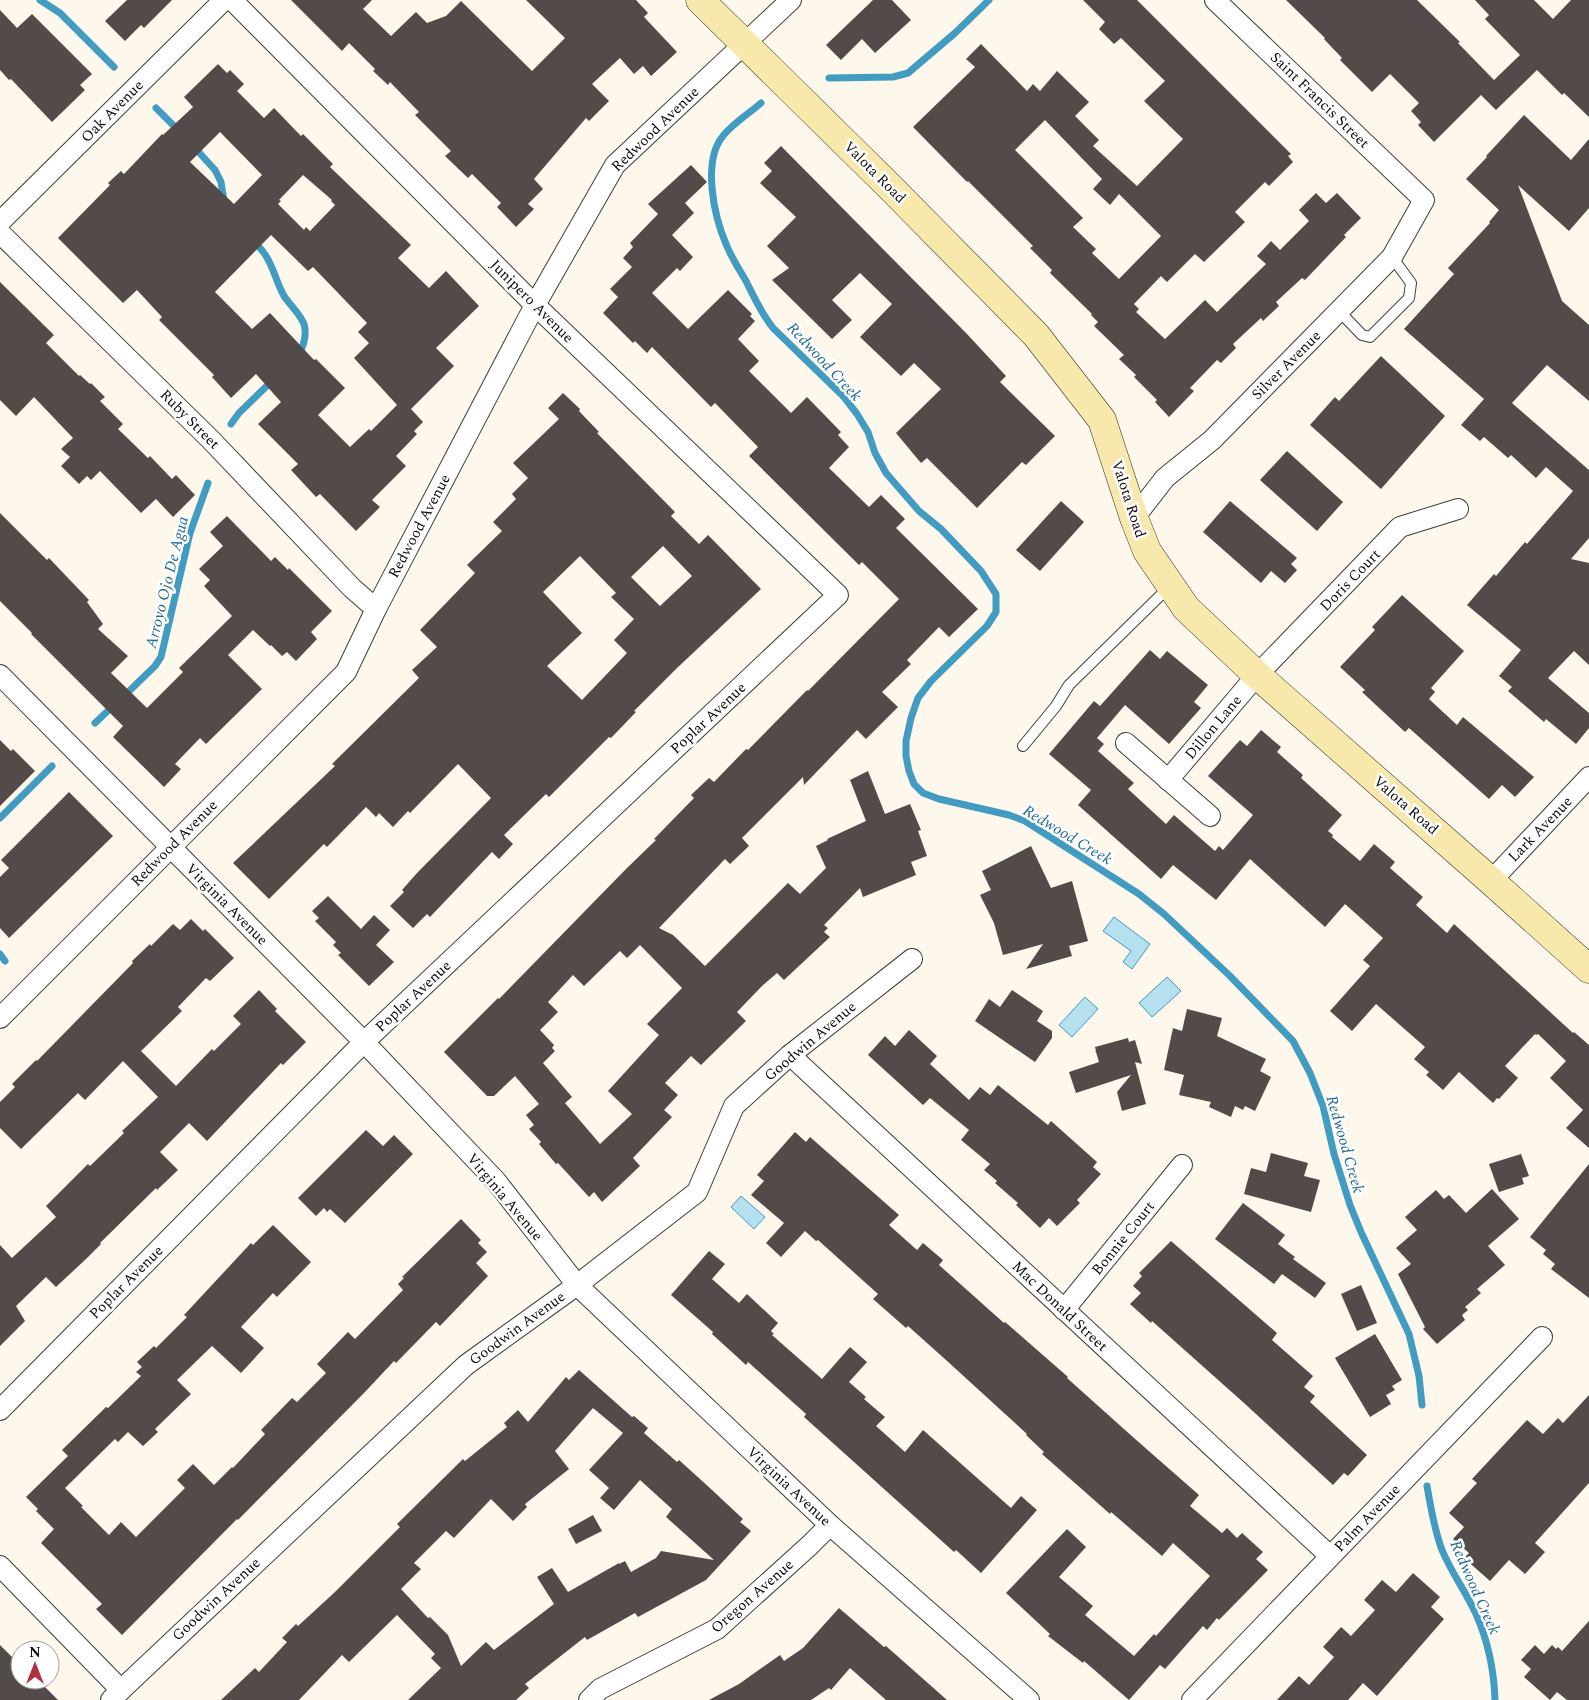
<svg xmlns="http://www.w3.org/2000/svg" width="1589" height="1700" font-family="Spectral,serif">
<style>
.water{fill:#b4e0f0;stroke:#429bc1}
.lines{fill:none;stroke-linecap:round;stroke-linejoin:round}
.stream{stroke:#429bc1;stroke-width:7}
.building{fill:#534b49;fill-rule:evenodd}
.lane-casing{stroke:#3e3e3e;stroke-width:12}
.street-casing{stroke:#3e3e3e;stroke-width:22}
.secondary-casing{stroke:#2d2d2d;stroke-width:29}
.lane{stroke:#fff;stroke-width:10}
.street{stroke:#fff;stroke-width:20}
.secondary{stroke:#f8e8ab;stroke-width:28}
.labels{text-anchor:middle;stroke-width:5;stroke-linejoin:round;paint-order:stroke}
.street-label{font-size:15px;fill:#0b0b0b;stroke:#fff}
.water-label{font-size:16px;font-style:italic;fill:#206b91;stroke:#fff}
</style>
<rect width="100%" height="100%" fill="#fdf8eb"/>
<g class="water">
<polygon points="1114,917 1150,944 1132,969 1123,962 1131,951 1103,931"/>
<polygon points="1167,977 1181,991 1152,1017 1139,1003"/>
<polygon points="1085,997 1098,1009 1072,1037 1059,1025"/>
<polygon points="741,1196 765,1217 754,1229 731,1207"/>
</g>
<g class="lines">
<g class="stream">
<polyline points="40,0 60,13 114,67"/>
<polyline points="829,78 893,77 908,73 955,33 989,0"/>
<path d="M761,103C751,112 731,125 723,136C702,161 714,216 726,244C731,257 739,269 746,281C754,297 761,313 773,328L844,397L857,414L868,432L875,453L886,473L919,511L941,529L981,571L996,594V612L987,626L931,681L918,698L911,718L906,741V756L909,771L914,784L923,793L939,799L1009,815L1025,821L1139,894L1164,914L1230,976L1293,1041L1310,1073L1323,1106L1334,1154L1350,1205L1361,1232L1409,1334L1419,1376L1422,1405"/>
<polyline points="156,108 180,132"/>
<polyline points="194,147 215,170 221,182 224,201"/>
<path d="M254,241C257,245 261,249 264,253C273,265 276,282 284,296C290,305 300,314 304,324C307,335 304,345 299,354"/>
<polyline points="231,424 239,413 274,379"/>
<polyline points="123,697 155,666 161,657 190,533 208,483"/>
<polyline points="95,723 113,706"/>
<polyline points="0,818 52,766"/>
<polyline points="0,954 5,961"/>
<path d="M1427,1486C1431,1508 1434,1529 1442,1550C1451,1572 1466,1592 1476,1614C1488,1641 1494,1671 1495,1700"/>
</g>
</g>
<g class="building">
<polygon points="127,0 172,0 144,28 141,25 125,41 105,21"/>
<polygon points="291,0 372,0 363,9 391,36 416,12 427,23 446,16 461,1 532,71 565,38 526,0 636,0 648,13 644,17 677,52 651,76 643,66 634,74 620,58 592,84 609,101 589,121 586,118 534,179 543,189 528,204 534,209 516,227 497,207 501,203 472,174 468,178 445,156 451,151 415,115 419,112 390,82 388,85 373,71 375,69 349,43 342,51"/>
<polygon points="873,0 892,0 911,20 875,53 862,39 841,60 826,45"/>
<path d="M1083,0H1137L1291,154L1288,156L1293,162L1269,186L1265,182L1235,212L1245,222L1204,262L1195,254L1167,282L1161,276L1134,304L1139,309L1136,312L1165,339L1205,300L1217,312L1266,264L1257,256L1271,241L1280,250L1309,221L1299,210L1316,193L1326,203L1337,193L1361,218L1344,235L1346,237L1305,280L1302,278L1276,302L1279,306L1263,321L1261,318L1233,344L1236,348L1221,363L1217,360L1190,388L1194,391L1169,417L1155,402L1157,400L1134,377L1136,375L1119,359L1124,355L1094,326L1098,322L1091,315L1092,314L1050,273L1052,270L1030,248L1033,246L968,181L967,182L913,127L975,67L966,59L981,44L1027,91L1033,84L1040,91L1057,71L1089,102L1075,116L1099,140L1093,146L1137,186L1183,139L1144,101L1165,81L1121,38L1114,44L1099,29L1105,22ZM1045,120L1102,179L1093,189L1110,205L1119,194L1161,236L1119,279L1092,253L1096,249L1073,227L1083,218L1015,150Z"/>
<polygon points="1286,0 1417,0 1460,42 1458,43 1494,80 1520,55 1485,19 1489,15 1475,0 1534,0 1553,19 1571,0 1589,0 1589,117 1564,93 1562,95 1537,70 1496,110 1481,95 1434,142 1418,125 1421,122 1411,111 1419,103 1390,74 1372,92 1340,60 1342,58 1324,39 1325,38"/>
<polygon points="0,10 17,28 32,14 92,74 80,85 85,90 52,122 11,79 9,80 0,70"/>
<path d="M218,64L227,73L230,70L244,84L237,91L264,118L274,108L301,136L303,134L333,164L330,167L411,245L398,258L429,288L446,271L479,306L436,348L454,366L411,409L423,422L414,431L417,434L396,456L406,466L372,500L380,507L356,531L320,494L316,497L291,470L298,464L258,424L281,402L256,374L231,398L212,377L214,375L159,320L162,317L137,290L123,303L58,238L110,185L108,183L121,171L124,174L162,134L163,135L193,107L184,97ZM220,132L262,175L234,204L190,162ZM303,175L332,200L331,201L335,205L310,231L306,227L304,230L278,204L281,201L279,200ZM271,235L308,271L313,267L367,323L358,332L369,343L354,358L397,405L371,431L369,429L350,447L318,415L345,388L316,359L314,360L270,313L252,329L215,292Z"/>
<polygon points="1524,115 1571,160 1589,139 1589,208 1569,231 1518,185 1562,301 1589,325 1589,401 1547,365 1512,403 1589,470 1589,538 1571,559 1589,563 1589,665 1574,651 1548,678 1589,713 1589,728 1576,744 1546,719 1544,722 1508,691 1512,687 1499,676 1521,650 1467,605 1494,574 1496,576 1525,542 1527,544 1573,491 1546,467 1536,478 1511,455 1508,458 1484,437 1480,441 1461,425 1484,399 1404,329 1454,274 1448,268 1490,223 1489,222 1499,210 1466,179 1487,157 1486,156"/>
<polygon points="781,146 967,334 1006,376 1000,382 1055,436 1026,465 1022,462 977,508 927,458 921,463 896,433 941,389 914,363 901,376 860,337 892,304 860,273 832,300 852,320 832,339 772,280 789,268 767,246 796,217 760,183 772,171 764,163"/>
<path d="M691,165L707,182L685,203L694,213L672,235L693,257L680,271L677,268L652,293L688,329L728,290L752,314L750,316L755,321L738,339L759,361L749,371L791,413L807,397L841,432L838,435L849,447L829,468L869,507L881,495L905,519L896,528L978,609L949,637L939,627L907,660L911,664L882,692L898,707L866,739L857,730L804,785L803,777L742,838L749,846L730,864L725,859L659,928L673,935L705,966L788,883L800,894L826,868L816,846L828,840L827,839L866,821L850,780L868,771L885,814L910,804L921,830L918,831L927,856L911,862L916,875L863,897L860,888L824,925L828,928L824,932L830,937L784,980L777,973L762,986L737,1012L746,1021L701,1065L691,1056L665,1083L678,1095L664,1110L672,1117L633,1158L640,1166L602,1202L594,1192L589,1197L558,1163L556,1164L539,1144L541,1142L529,1129L534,1125L526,1115L539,1104L515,1076L494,1096H487L444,1052L498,998L499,999L626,869L656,840L654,839L694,798L691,795L709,778L714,782L746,749L748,750L807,690L808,691L899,599L862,562L859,565L749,456L758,447L715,403L711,407L652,347L647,353L635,341L633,343L603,313L618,297L610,289L632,267L623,258L633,247L630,243L658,214L648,204ZM640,945L682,988L647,1024L659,1035L608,1091L632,1114L600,1144L565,1103L572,1097L543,1063L555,1051L552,1048L554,1045L540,1030L558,1012L548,1002L573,975L584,986L620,951L627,958Z"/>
<polygon points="0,282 54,335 46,343 79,376 80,375 90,384 91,383 105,397 100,401 123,424 118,429 148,458 150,456 172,479 176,475 195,495 173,517 156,499 141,513 100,471 91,480 87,476 79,484 61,466 70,457 61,449 73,438 34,397 16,416 0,400"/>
<polygon points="1381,356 1445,416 1381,489 1310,425 1335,397 1339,401"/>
<path d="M563,393L580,409L579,411L599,432L597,433L675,512L671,516L699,544L708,535L761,589L676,669L634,711L636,712L611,738L609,737L549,797L546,794L504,835L513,844L499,859L492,852L430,917L427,914L413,928L390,906L404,892L402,890L417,873L491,798L458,764L410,813L408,811L393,827L379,813L376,817L366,807L327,847L324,844L269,899L233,863L335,766L332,764L419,678L412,670L437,647L420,630L475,573L467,565L502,531L493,522L516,499L512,494L528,478L513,463L559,419L548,408ZM663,546L692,576L660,606L631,577ZM580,556L616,593L611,597L634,619L614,640L627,653L582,700L547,666L582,633L543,592Z"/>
<polygon points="1287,451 1343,502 1317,531 1260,480"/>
<polygon points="1061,501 1084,522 1040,571 1016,550"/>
<polygon points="1230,501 1297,558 1291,564 1297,570 1285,583 1271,571 1261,583 1203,532"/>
<polygon points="0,513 47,560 49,558 89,600 87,602 103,624 98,629 128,656 111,673 147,708 183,672 179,668 232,616 204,586 210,580 199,569 223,546 210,532 227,516 271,561 275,557 288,570 289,568 332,611 311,632 317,639 296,661 287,652 282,656 271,645 270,646 253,630 228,655 262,689 206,744 200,738 175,764 181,769 164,787 113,737 123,726 31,634 32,633 0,601"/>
<polygon points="1402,595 1464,651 1431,688 1435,692 1429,699 1457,725 1463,717 1534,777 1515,797 1502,785 1489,799 1409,728 1405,732 1362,692 1365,690 1340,667 1375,630 1372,627"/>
<polygon points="1150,650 1160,659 1167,651 1208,685 1194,702 1201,708 1169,744 1125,705 1097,738 1104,744 1098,751 1134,783 1128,789 1166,824 1174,815 1215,851 1219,846 1223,850 1253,815 1208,776 1240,740 1247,746 1261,730 1281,747 1277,752 1303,775 1301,778 1342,815 1328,831 1333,835 1332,837 1360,861 1374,844 1395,862 1390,868 1423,897 1416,905 1447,933 1454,924 1573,1033 1574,1032 1589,1045 1589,1148 1566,1128 1583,1110 1550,1078 1566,1061 1538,1034 1536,1035 1535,1034 1505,1066 1518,1078 1499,1099 1497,1098 1493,1103 1459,1072 1443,1090 1426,1075 1429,1072 1414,1059 1425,1047 1376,1004 1352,1031 1330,1011 1370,966 1363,960 1383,938 1345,904 1325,927 1250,859 1216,900 1173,865 1161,879 1078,805 1091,790 1049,754 1094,701 1100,706"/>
<polygon points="0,740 11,751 13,749 35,771 0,806"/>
<polygon points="69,792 113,836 9,938 0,928 0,877 9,868 1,860"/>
<polygon points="1031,846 1051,888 1072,881 1088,941 1069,946 1072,956 1026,969 1043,944 1003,955 994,923 980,895 991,890 982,871"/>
<polygon points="328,896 361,929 374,915 390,930 376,945 394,962 369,986 338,955 341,953 333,945 336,942 315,921 319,918 312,911"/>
<polygon points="191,919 203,931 205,929 234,958 210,981 206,978 178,1007 182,1011 141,1051 176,1086 212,1049 214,1051 241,1024 233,1016 259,990 277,1009 275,1011 306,1042 283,1065 281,1063 207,1141 189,1123 160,1152 178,1170 157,1190 156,1188 100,1243 101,1244 86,1259 56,1287 46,1277 16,1306 25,1321 0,1346 0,1245 12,1258 56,1217 46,1206 88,1164 90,1166 124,1133 122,1131 158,1097 123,1061 85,1100 78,1093 21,1149 0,1128 0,1102 15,1087 12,1084 36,1060 37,1061 133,963 132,961 150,944 151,946 173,924 180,930"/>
<polygon points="1012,990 1043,1011 1037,1021 1052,1031 1052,1038 1035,1062 975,1021 989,999 1000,1007"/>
<polygon points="1187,1009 1222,1018 1217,1036 1266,1059 1260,1071 1271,1077 1255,1111 1245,1106 1243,1110 1235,1106 1231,1117 1209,1107 1211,1102 1179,1095 1184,1075 1164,1070 1173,1028 1182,1031"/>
<polygon points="909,1030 937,1056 930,1064 969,1100 980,1087 990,1095 998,1085 1048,1125 1051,1121 1097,1162 1093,1167 1101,1174 1077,1200 1080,1203 1057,1226 1049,1218 1040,1228 1016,1205 1018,1203 995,1183 997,1181 984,1170 990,1164 961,1140 969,1130 930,1098 923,1105 868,1055 885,1036 895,1046"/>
<polygon points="1128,1038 1129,1042 1135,1040 1142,1064 1135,1062 1146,1104 1122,1111 1117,1092 1131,1075 1076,1093 1069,1072 1099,1062 1096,1052 1095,1052 1096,1051 1095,1047"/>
<polygon points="366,1130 383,1146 394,1135 413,1154 345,1223 330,1209 327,1212 324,1208 316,1216 298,1198"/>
<polygon points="795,1132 806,1142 810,1137 899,1215 889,1225 917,1250 923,1243 943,1260 939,1265 1004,1323 1005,1322 1068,1377 1067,1378 1134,1438 1199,1495 1190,1506 1222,1533 1227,1528 1237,1538 1242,1533 1263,1552 1256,1559 1268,1570 1219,1620 1217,1618 1207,1630 1203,1626 1165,1669 1160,1665 1129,1700 1084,1661 1083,1663 1048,1636 1050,1634 1006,1593 1067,1529 1086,1547 1059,1577 1093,1606 1085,1615 1134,1656 1154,1634 1156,1636 1210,1576 1173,1543 1162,1556 1111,1512 1110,1514 1042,1454 1044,1452 1026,1435 1027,1434 946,1360 908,1326 906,1328 873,1299 878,1294 818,1240 816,1241 805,1231 781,1257 766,1243 784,1223 751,1195 764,1181 757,1175"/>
<polygon points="1271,1153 1308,1163 1304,1176 1320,1180 1311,1212 1244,1194 1251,1168 1266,1172"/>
<polygon points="1521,1154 1529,1176 1522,1178 1524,1184 1499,1192 1489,1164"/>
<polygon points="1589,1164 1589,1298 1551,1269 1555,1264 1543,1254 1546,1250 1530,1237"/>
<polygon points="1492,1189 1519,1219 1488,1246 1505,1265 1477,1289 1481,1293 1465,1307 1468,1310 1462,1315 1465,1320 1437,1344 1423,1329 1425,1327 1398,1274 1411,1264 1396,1248 1417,1230 1405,1217 1436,1190 1444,1199 1449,1195 1466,1213"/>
<polygon points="1243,1203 1285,1235 1278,1244 1295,1257 1293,1259 1326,1283 1315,1298 1282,1274 1274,1284 1215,1239"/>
<polygon points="461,1219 481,1240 478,1243 487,1252 476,1263 488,1276 440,1326 436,1322 396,1363 394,1361 365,1392 238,1520 237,1519 122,1635 96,1609 102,1604 41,1543 54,1529 36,1511 38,1509 26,1497 68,1456 62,1450 106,1407 108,1408 141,1376 136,1372 142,1367 137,1362 154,1346 156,1348 187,1317 184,1315 251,1243 253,1245 273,1225 311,1262 277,1297 273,1293 241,1327 264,1348 241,1373 212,1346 177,1380 191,1394 155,1429 158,1432 143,1446 128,1432 118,1442 115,1439 65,1488 83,1506 81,1507 109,1535 121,1522 136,1537 185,1488 177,1480 193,1464 214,1485 232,1467 233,1468 265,1434 261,1430 292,1398 297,1402 326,1373 317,1364 348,1332 355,1339 403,1290 398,1284 404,1278 402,1277"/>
<polygon points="1171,1241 1277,1333 1272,1340 1313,1376 1304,1387 1315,1396 1310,1402 1367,1455 1348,1476 1344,1473 1333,1485 1244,1403 1152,1321 1151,1323 1130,1304 1141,1293 1133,1286 1142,1276 1139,1273"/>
<polygon points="709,1251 725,1264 712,1279 739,1303 747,1294 778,1323 771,1331 774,1334 772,1335 822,1379 850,1347 867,1362 849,1382 866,1397 864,1399 885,1417 876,1426 905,1452 923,1430 1011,1508 1021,1496 1037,1510 981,1573 956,1550 954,1552 804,1417 806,1414 748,1362 746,1365 712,1334 713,1332 671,1295"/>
<polygon points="1361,1285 1377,1323 1357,1331 1341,1294"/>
<polygon points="1375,1334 1402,1380 1392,1386 1395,1390 1386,1395 1391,1404 1370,1417 1335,1358"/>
<path d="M579,1370L632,1417L634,1416L648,1428L644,1433L677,1462L679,1460L711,1489L743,1519L740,1522L751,1531L706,1580L638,1617L635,1613L587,1640L585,1637L525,1684L529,1688L516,1700H408L441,1668L431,1658L435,1654L397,1615L349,1662L342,1655L299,1700H221L255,1668L259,1672L287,1642L282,1638L296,1624L298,1626L336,1591L400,1527L397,1524L463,1459L465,1461L507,1427L504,1423L518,1410L528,1422L566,1377L569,1380ZM593,1408L623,1433L589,1470L609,1488L600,1498L614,1510L640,1480L672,1509L666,1517L714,1560L661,1551L656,1558L631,1572L625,1561L619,1564V1563L568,1592L552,1568L537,1577L554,1604L494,1650L486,1642L461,1666L448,1635L430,1617L428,1618L401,1589L421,1569L414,1563L446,1531L454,1538L491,1499L513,1521L527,1507L525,1504L569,1469L555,1451Z"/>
<polygon points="1589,1395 1589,1483 1535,1543 1545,1552 1525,1574 1509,1560 1490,1581 1464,1558 1469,1553 1453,1539 1464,1527 1449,1513 1477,1483 1472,1479 1527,1420 1543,1434 1558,1418 1563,1423"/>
<polygon points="593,1515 602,1531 576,1544 568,1529"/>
<polygon points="1413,1573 1440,1597 1431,1607 1444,1619 1377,1696 1363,1683 1348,1700 1277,1700 1299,1676 1309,1685 1334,1657 1323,1647 1341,1627 1351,1636 1375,1610 1364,1600 1382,1580 1396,1592"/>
<polygon points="839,1608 884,1647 886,1646 947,1700 886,1700 850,1668 831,1690 829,1688 811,1700 709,1700 739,1684 780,1655 784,1661 803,1648"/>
<polygon points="1589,1621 1589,1700 1567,1700 1557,1692 1550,1700 1524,1677 1531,1669 1521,1660 1535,1645 1544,1654 1552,1645 1556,1649 1558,1647 1562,1651"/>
<polygon points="0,1645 20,1665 20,1680 38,1680 58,1700 0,1700"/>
</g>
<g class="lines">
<defs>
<g id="lane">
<polyline points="1339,311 1362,335 1370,337 1409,298 1411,283 1392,257"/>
<polyline points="1023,746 1056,706 1069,685 1169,587"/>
</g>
<g id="street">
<polyline points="0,222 224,0"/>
<polyline points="0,233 211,440 352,588 376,609"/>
<polyline points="1134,518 1165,478 1212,440 1392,257 1424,200 1215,0"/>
<polyline points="0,675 364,1042 496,1181 577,1285 830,1525 1029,1700"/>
<polyline points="1126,743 1210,816"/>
<polyline points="1168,780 1257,675 1400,527 1458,509"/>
<polyline points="1491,881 1589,777"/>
<polyline points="0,1018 346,672 376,609 535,305 615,165 791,0"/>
<polyline points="790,1055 1330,1556"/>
<polyline points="1064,1310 1182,1165"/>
<polyline points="0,1410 364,1042 838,595 535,305 232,0"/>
<polyline points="0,1566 121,1690"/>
<polyline points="111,1700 121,1690 466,1365 577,1285 697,1192 734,1106 790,1055 912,959"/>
<polyline points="589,1700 600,1689 717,1629 810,1545 830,1525"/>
<polyline points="1192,1700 1542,1337"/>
</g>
<polyline id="secondary" points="700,0 888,185 1036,335 1102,420 1134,518 1147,551 1186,608 1257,675 1491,881 1589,969"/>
</defs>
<use href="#lane" class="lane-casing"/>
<use href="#street" class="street-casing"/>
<use href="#secondary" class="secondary-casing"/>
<use href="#lane" class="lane"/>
<use href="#street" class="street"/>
<use href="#secondary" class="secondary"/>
</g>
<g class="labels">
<g class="street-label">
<text transform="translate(1320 100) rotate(44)" y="5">Saint Francis Street</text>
<text transform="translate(112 111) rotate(-45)" y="5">Oak Avenue</text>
<text transform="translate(655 129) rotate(-44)" y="5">Redwood Avenue</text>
<text transform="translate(875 172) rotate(45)" y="5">Valota Road</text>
<text transform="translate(532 301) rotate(45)" y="5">Junipero Avenue</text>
<text transform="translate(1286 365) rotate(-45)" y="5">Silver Avenue</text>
<text transform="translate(190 419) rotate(45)" y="5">Ruby Street</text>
<text transform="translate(1129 499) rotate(72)" y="5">Valota Road</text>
<text transform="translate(419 526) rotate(-62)" y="5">Redwood Avenue</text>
<text transform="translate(1350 580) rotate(-46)" y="5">Doris Court</text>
<text transform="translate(708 718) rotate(-43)" y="5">Poplar Avenue</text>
<text transform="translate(1213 727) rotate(-50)" y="5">Dillon Lane</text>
<text transform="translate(1406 805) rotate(41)" y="5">Valota Road</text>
<text transform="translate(1540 829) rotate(-46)" y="5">Lark Avenue</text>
<text transform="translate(174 843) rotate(-45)" y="5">Redwood Avenue</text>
<text transform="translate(227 904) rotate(45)" y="5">Virginia Avenue</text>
<text transform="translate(413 996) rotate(-43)" y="5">Poplar Avenue</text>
<text transform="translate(810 1041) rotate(-40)" y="5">Goodwin Avenue</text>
<text transform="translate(505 1197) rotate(50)" y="5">Virginia Avenue</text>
<text transform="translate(1123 1238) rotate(-51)" y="5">Bonnie Court</text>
<text transform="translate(126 1282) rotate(-45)" y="5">Poplar Avenue</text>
<text transform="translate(1060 1306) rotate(43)" y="5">Mac Donald Street</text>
<text transform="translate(517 1328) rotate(-36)" y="5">Goodwin Avenue</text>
<text transform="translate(789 1486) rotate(43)" y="5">Virginia Avenue</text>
<text transform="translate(1367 1518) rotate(-46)" y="5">Palm Avenue</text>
<text transform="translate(752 1596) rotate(-41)" y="5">Oregon Avenue</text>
<text transform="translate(216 1599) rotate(-43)" y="5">Goodwin Avenue</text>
</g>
<g class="water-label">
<text transform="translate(825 361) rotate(47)" y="6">Redwood Creek</text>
<text transform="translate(166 582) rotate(-76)" y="6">Arroyo Ojo De Agua</text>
<text transform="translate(1068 834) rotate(31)" y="6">Redwood Creek</text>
<text transform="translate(1346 1144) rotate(74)" y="6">Redwood Creek</text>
<text transform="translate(1476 1587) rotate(66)" y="6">Redwood Creek</text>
</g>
</g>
<g transform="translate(35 1665)"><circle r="24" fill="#ffffff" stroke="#9d9d9d"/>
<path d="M0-4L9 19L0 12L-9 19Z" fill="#ae3043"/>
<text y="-8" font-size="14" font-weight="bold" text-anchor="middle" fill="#0b0b0b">N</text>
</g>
</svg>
